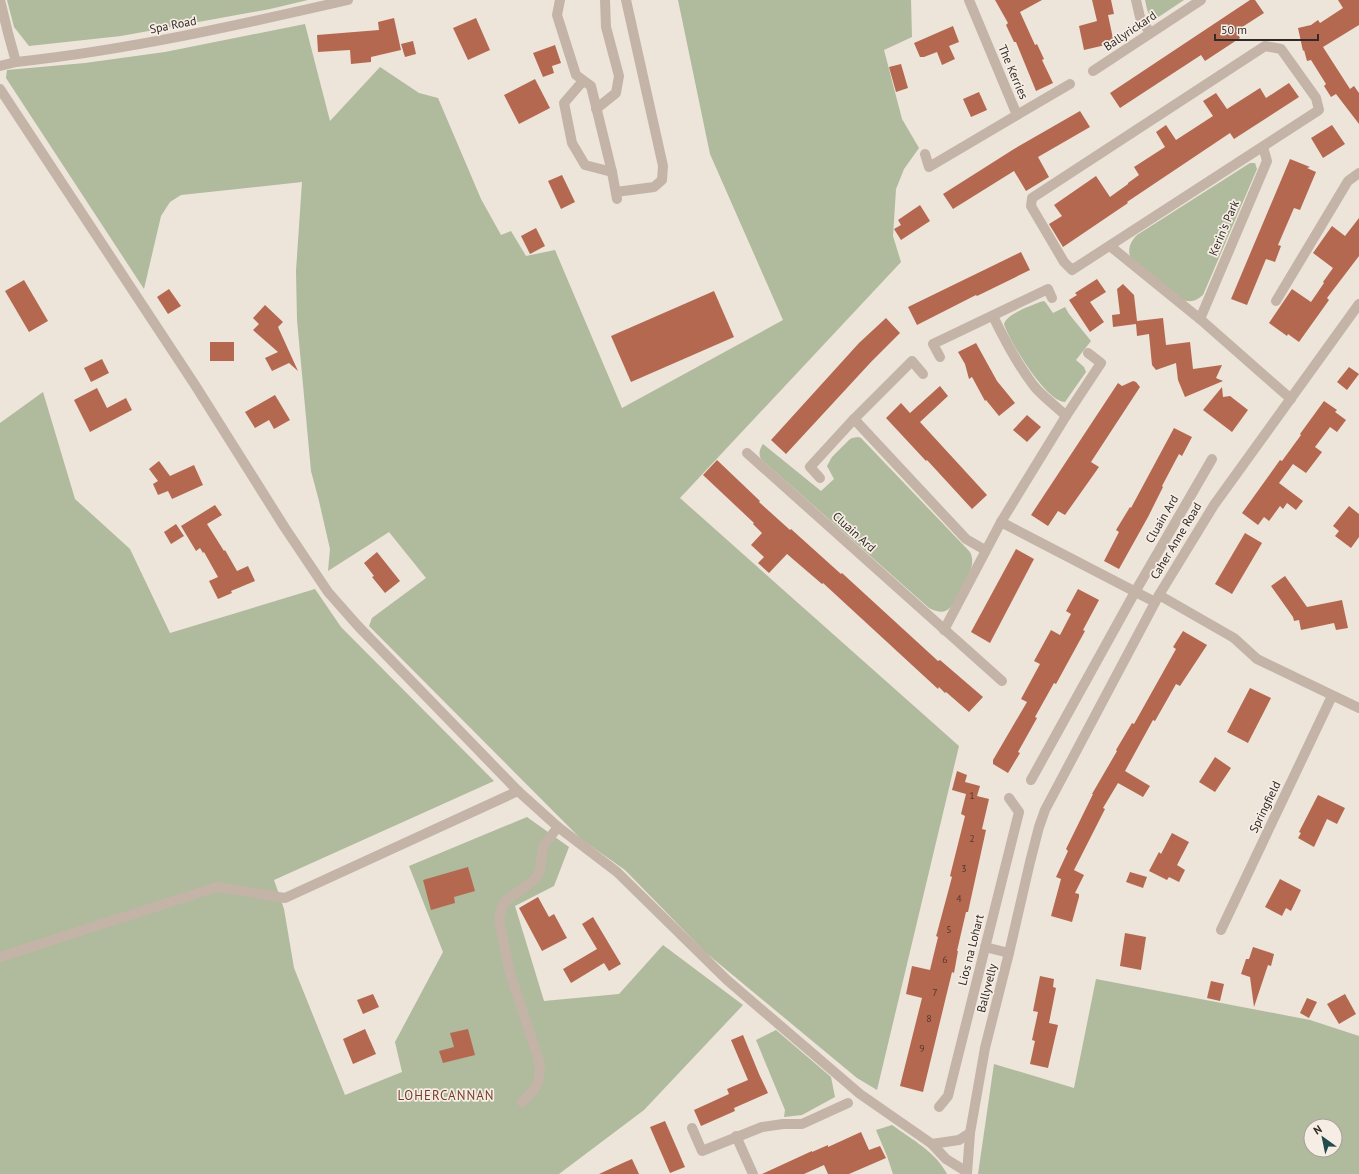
<svg xmlns="http://www.w3.org/2000/svg" width="1359" height="1174" font-family="'PT Sans',sans-serif">
<style>
.green{fill:#b0ba9c;fill-rule:evenodd}
.building{fill:#b56850}
.lines{fill:none;stroke-linecap:round;stroke-linejoin:round}
.minor{stroke:#c4b4a8;stroke-width:10}
.labels{text-anchor:middle;stroke-width:3.5;stroke-linejoin:round;paint-order:stroke}
.number-label{font-size:10px;fill:#523a31}
.street-label{font-size:12px;fill:#312a27;stroke:#f6eee5}
.neighbourhood-label{font-size:13px;letter-spacing:1px;fill:#753c2b;stroke:#f6eee5}
</style>
<rect width="100%" height="100%" fill="#ede4da"/>
<g class="green">
<polygon points="7,0 308,0 270,9 121,36 29,46 14,27"/>
<polygon points="678,0 911,0 912,37 884,50 902,119 919,148 904,169 896,189 893,236 901,262 680,498 959,746 877,1090 857,1078 705,952 625,870 581,839 369,626 372,618 426,578 389,532 328,571 330,549 319,501 311,471 297,320 296,271 302,182 181,195 170,202 161,216 144,289 6,78 7,70 85,63 165,52 305,24 330,121 380,67 419,93 438,98 481,199 501,235 511,231 526,256 555,250 622,408 783,320 710,154"/>
<path d="M1145,0H1184L1157,18C1147,17 1147,8 1145,0Z"/>
<path d="M1250,163H1255L1257,169L1203,295C1197,300 1192,303 1183,300L1131,258C1127,250 1130,242 1137,235Z"/>
<path d="M1044,301L1046,303L1053,313L1065,307L1069,314L1091,341L1076,360L1084,367L1086,372L1065,402C1047,403 1009,341 1004,324C1007,314 1030,306 1040,302Z"/>
<polygon points="43,392 75,499 130,549 170,633 315,589 341,627 494,781 274,880 284,909 294,968 345,1095 402,1072 395,1042 443,952 409,866 527,817 569,847 554,886 515,906 544,1001 619,994 663,945 743,1005 644,1110 559,1174 0,1174 0,423"/>
<path d="M858,437L861,438L970,552C973,558 973,564 970,571C966,579 962,587 958,594C951,609 946,617 929,608L761,459C758,453 760,449 763,444L821,491L834,479L827,466L832,457L849,440L852,438Z"/>
<path d="M1096,979L1310,1020L1359,1036V1174H978L994,1064L1074,1088ZM1311,1126H1335V1150H1311Z"/>
<polygon points="776,1030 831,1077 835,1097 802,1115 784,1117 785,1110 756,1040"/>
<path d="M892,1125C911,1139 936,1152 947,1174H893L887,1156L876,1130Z"/>
</g>
<g class="building">
<polygon points="995,0 1042,0 1020,12 1035,45 1037,44 1044,59 1042,60 1053,83 1036,91 1016,42 1014,42 1006,25 1008,23"/>
<polygon points="1092,0 1111,0 1114,14 1108,15 1114,43 1084,50 1079,26 1097,21"/>
<polygon points="1250,0 1255,0 1264,13 1236,31 1240,38 1205,61 1201,55 1120,108 1110,93"/>
<polygon points="1338,0 1359,0 1359,25 1323,47 1350,89 1354,86 1359,93 1359,124 1336,94 1331,97 1324,86 1326,84 1311,60 1307,61 1304,50 1303,51 1298,28 1311,25 1318,20 1320,23 1343,8"/>
<polygon points="394,18 401,50 371,57 371,62 351,64 350,50 318,52 317,35 379,30 378,22"/>
<polygon points="476,18 490,50 468,60 453,28"/>
<polygon points="953,26 959,42 949,46 955,59 942,65 937,52 924,57 920,57 914,43"/>
<polygon points="413,41 416,54 405,57 401,44"/>
<polygon points="555,45 561,63 552,66 554,73 543,77 533,53"/>
<polygon points="901,64 908,88 896,92 889,67"/>
<polygon points="535,79 550,108 519,124 504,95"/>
<polygon points="1289,83 1299,97 1234,139 1230,133 1127,202 1128,203 1063,247 1049,224 1062,216 1054,205 1096,176 1110,197 1128,184 1128,183 1139,175 1134,167 1165,147 1156,132 1166,125 1176,140 1213,116 1203,101 1216,93 1227,109 1260,88 1266,98"/>
<polygon points="979,92 987,110 971,117 963,99"/>
<polygon points="1080,111 1090,127 1038,157 1049,177 1026,191 1014,171 953,209 943,194 1014,149"/>
<polygon points="1332,125 1345,144 1323,158 1311,138"/>
<polygon points="1290,159 1310,167 1307,168 1316,172 1300,210 1294,208 1278,245 1281,246 1275,262 1266,259 1247,305 1231,299"/>
<polygon points="562,175 575,202 561,209 548,181"/>
<polygon points="920,205 930,221 901,240 894,229 901,225 898,220"/>
<polygon points="1359,218 1359,256 1327,298 1329,300 1299,342 1288,334 1287,336 1269,323 1292,289 1311,302 1324,283 1323,282 1333,268 1313,253 1332,226 1345,236"/>
<polygon points="536,228 545,246 530,254 521,236"/>
<polygon points="1021,252 1030,270 977,296 976,295 917,325 908,307"/>
<polygon points="1097,279 1106,292 1090,302 1104,322 1090,332 1069,300 1077,295 1075,293"/>
<polygon points="24,280 48,321 29,332 5,291"/>
<polygon points="1123,284 1134,295 1137,321 1163,318 1166,345 1190,342 1193,369 1222,365 1216,378 1223,381 1185,397 1178,380 1176,363 1156,370 1152,365 1149,334 1137,336 1136,324 1113,327 1112,315 1120,314 1117,289"/>
<polygon points="169,289 181,306 168,314 157,297"/>
<polygon points="714,291 734,337 631,382 611,336"/>
<polygon points="265,305 283,322 278,327 298,371 289,363 272,371 265,358 278,352 253,330 259,324 253,318"/>
<polygon points="886,318 900,333 871,362 786,454 771,440 859,343"/>
<rect x="210" y="342" width="24" height="19"/>
<polygon points="976,343 997,381 1015,403 999,416 986,400 985,401 972,377 969,379 965,364 958,352"/>
<polygon points="102,359 109,373 91,382 84,368"/>
<polygon points="1349,367 1359,374 1347,390 1337,382"/>
<polygon points="1133,381 1136,382 1140,387 1091,462 1099,467 1065,515 1058,511 1048,526 1031,515 1118,383 1122,386"/>
<polygon points="940,386 948,396 920,422 987,495 972,509 927,460 926,461 886,418 901,403 910,413"/>
<polygon points="1222,387 1223,397 1230,396 1248,410 1232,432 1203,410"/>
<polygon points="97,388 107,408 126,398 132,410 90,432 74,400"/>
<polygon points="275,395 290,420 274,429 269,420 255,428 245,412"/>
<polygon points="1324,401 1337,410 1335,412 1346,420 1337,432 1330,427 1315,447 1322,452 1306,473 1293,464 1279,483 1303,501 1296,510 1287,503 1283,509 1280,506 1269,521 1264,517 1258,525 1242,513 1280,460 1282,461 1301,435 1300,434"/>
<polygon points="1027,415 1041,427 1027,442 1013,430"/>
<polygon points="1174,428 1192,437 1182,456 1179,454 1162,486 1163,487 1148,517 1119,569 1104,561 1119,532 1116,530 1130,507 1131,508"/>
<polygon points="717,460 760,501 759,502 790,530 791,529 841,574 842,573 938,661 940,660 983,697 969,712 946,692 945,693 939,687 938,689 823,583 822,584 787,554 769,573 758,563 764,557 751,545 762,533 753,524 754,523 703,475"/>
<polygon points="159,461 170,476 194,465 203,485 172,499 168,491 158,495 153,484 158,481 149,469"/>
<polygon points="215,505 222,515 207,524 224,551 225,550 237,571 248,566 255,581 231,591 232,593 218,599 209,581 218,577 204,552 203,553 200,548 196,551 181,526"/>
<polygon points="1349,506 1359,514 1359,537 1351,548 1335,536 1339,531 1333,526"/>
<polygon points="176,524 184,536 171,544 164,532"/>
<polygon points="1245,533 1262,543 1232,594 1215,584"/>
<polygon points="1016,549 1034,559 990,643 971,632"/>
<polygon points="377,552 400,581 385,593 372,577 374,576 364,563"/>
<polygon points="1285,576 1307,607 1342,600 1348,628 1336,630 1334,623 1301,630 1299,620 1294,621 1293,617 1271,586"/>
<polygon points="1078,589 1099,600 1083,630 1085,631 1056,684 1054,683 1035,717 1037,718 1018,752 1020,753 1008,773 993,764 993,760 1027,702 1021,699 1040,664 1034,661 1051,630 1060,635 1071,614 1066,611"/>
<polygon points="1183,631 1207,645 1180,686 1176,684 1155,721 1153,720 1125,771 1150,786 1143,797 1118,783 1103,808 1105,809 1074,870 1084,875 1075,893 1079,894 1079,897 1072,922 1051,916 1061,879 1056,877 1068,851 1066,849 1093,794 1092,794 1117,751 1116,750 1132,723 1134,724 1176,649 1173,647"/>
<polygon points="1250,688 1271,698 1248,743 1227,732"/>
<polygon points="1215,757 1231,768 1215,792 1199,782"/>
<polygon points="957,771 967,775 965,782 980,786 977,796 989,799 982,829 986,830 968,912 966,912 957,951 958,951 954,973 952,972 923,1092 900,1086 922,998 906,994 912,966 930,970 938,937 936,936 937,933 952,877 950,876 965,816 961,814 966,794 952,790"/>
<polygon points="1318,795 1345,808 1337,824 1327,819 1314,847 1298,838 1301,833 1299,832"/>
<polygon points="1172,833 1189,842 1177,865 1185,870 1179,882 1169,877 1167,880 1149,871 1159,852 1161,854"/>
<polygon points="468,867 475,891 454,897 455,903 431,910 423,880"/>
<polygon points="1130,872 1147,877 1143,888 1126,882"/>
<polygon points="1280,879 1301,890 1291,911 1286,908 1282,916 1265,907"/>
<polygon points="538,897 549,917 554,914 567,938 542,951 519,908"/>
<polygon points="593,917 621,964 609,971 604,963 571,983 563,969 597,949 582,924"/>
<polygon points="1125,933 1146,937 1141,970 1120,966"/>
<polygon points="1253,947 1274,954 1271,966 1268,965 1254,1007 1250,977 1241,974 1246,959 1249,959"/>
<polygon points="1040,976 1054,979 1053,987 1056,988 1049,1023 1058,1025 1048,1068 1030,1064 1035,1041 1032,1040 1038,1012 1033,1011"/>
<polygon points="1211,981 1224,984 1220,1001 1207,998"/>
<polygon points="373,994 379,1007 363,1014 357,1000"/>
<polygon points="1345,994 1356,1014 1339,1024 1327,1004"/>
<polygon points="1307,998 1317,1002 1309,1018 1300,1013"/>
<polygon points="365,1029 376,1054 353,1064 343,1039"/>
<polygon points="468,1029 475,1055 443,1063 439,1051 454,1047 450,1033"/>
<polygon points="743,1035 759,1074 768,1093 734,1108 735,1111 701,1126 694,1110 729,1094 727,1089 748,1080 731,1040"/>
<polygon points="665,1121 685,1167 670,1173 650,1127"/>
<polygon points="861,1132 869,1150 880,1146 886,1158 849,1174 828,1174 824,1165 804,1174 762,1174 812,1151 812,1152 828,1145 828,1147"/>
<polygon points="632,1159 639,1174 599,1174 625,1162"/>
</g>
<g class="lines">
<g class="minor">
<polyline points="0,0 8,33 16,62"/>
<polyline points="560,0 557,15 576,75 591,86 612,172 617,199"/>
<polyline points="1136,0 1140,17 1150,33"/>
<polygon points="1265,46 1281,49 1316,98 1319,110 1072,270 1064,262 1031,206 1032,198"/>
<path d="M0,66L16,62C128,50 239,25 348,0"/>
<polyline points="1093,71 1201,0"/>
<polyline points="583,81 564,103 572,143 585,165 612,172"/>
<polyline points="0,89 195,385 285,528 328,592 358,626 518,791 558,827 617,872 727,980 860,1094 932,1144 946,1159 967,1172"/>
<polyline points="596,109 616,93 619,76 606,27 605,0"/>
<polyline points="1017,115 1070,84"/>
<polyline points="925,154 929,167 1017,115 969,0"/>
<polyline points="616,192 654,187 662,180 663,166 626,0"/>
<polyline points="1110,246 1200,319 1291,399"/>
<polyline points="1276,301 1348,181 1359,173"/>
<path d="M993,316C1005,341 1017,364 1034,386C1043,397 1056,406 1066,416"/>
<polyline points="1200,319 1267,161 1263,147"/>
<polyline points="940,357 933,344 1048,289 1052,298"/>
<polyline points="854,419 966,539 985,550"/>
<polyline points="747,453 1002,681"/>
<polyline points="820,478 810,467 854,419 912,361 923,374"/>
<polyline points="1001,522 1155,602"/>
<polyline points="1159,595 1234,638 1257,659 1359,708"/>
<polyline points="944,630 1001,522 1066,416 1101,363 1088,353"/>
<polyline points="1031,780 1135,592 1212,459"/>
<polyline points="1221,930 1332,696"/>
<polyline points="985,947 1009,953"/>
<polyline points="0,957 217,887 285,898 518,791"/>
<path d="M522,1102C537,1089 542,1081 539,1061L509,970L499,918L503,904L508,899L529,884L536,878L540,871L543,846L558,827"/>
<polyline points="939,1107 948,1096 1019,812 1009,798"/>
<polyline points="692,1128 702,1151 762,1127 783,1124 802,1124 848,1103"/>
<polyline points="736,1136 753,1174"/>
<polyline points="932,1144 959,1140 970,1133"/>
<polyline points="967,1174 970,1133 985,1048 1009,953 1030,862 1039,827 1045,810 1159,595 1214,505 1359,304"/>
</g>
</g>
<g class="labels">
<g class="number-label">
<text x="972" y="799">1</text>
<text x="972" y="842">2</text>
<text x="964" y="872">3</text>
<text x="959" y="902">4</text>
<text x="949" y="933">5</text>
<text x="945" y="963">6</text>
<text x="935" y="996">7</text>
<text x="929" y="1022">8</text>
<text x="922" y="1052">9</text>
</g>
<g class="street-label">
<text transform="translate(173 25) rotate(-11)" y="4">Spa Road</text>
<text transform="translate(1130 31) rotate(-34)" y="4">Ballyrickard</text>
<text transform="translate(1013 72) rotate(67)" y="4">The Kerries</text>
<text transform="translate(1224 228) rotate(-67)" y="4">Kerin's Park</text>
<text transform="translate(1162 519) rotate(-60)" y="4">Cluain Ard</text>
<text transform="translate(854 532) rotate(42)" y="4">Cluain Ard</text>
<text transform="translate(1176 541) rotate(-59)" y="4">Caher Anne Road</text>
<text transform="translate(1265 807) rotate(-64)" y="4">Springfield</text>
<text transform="translate(971 950) rotate(-76)" y="4">Lios na Lohart</text>
<text transform="translate(987 988) rotate(-76)" y="4">Ballyvelly</text>
</g>
<g class="neighbourhood-label">
<text x="446" y="1100">LOHERCANNAN</text>
</g>
</g>
<g transform="translate(1323 1138) rotate(327)"><circle r="19" fill="#f6eee5" stroke="#a7a099"/>
<path d="M0-3L7 15L0 10L-7 15Z" fill="#224b4d"/>
<text y="-6" font-size="11" font-weight="bold" text-anchor="middle" fill="#312a27">N</text>
</g>
<path d="M1215 34v6h103v-6" fill="none" stroke="#312a27" stroke-width="2"/>
<text x="1221" y="34" font-size="12" fill="#312a27" stroke="#f6eee5" stroke-width="3" paint-order="stroke">50 m</text>
</svg>
